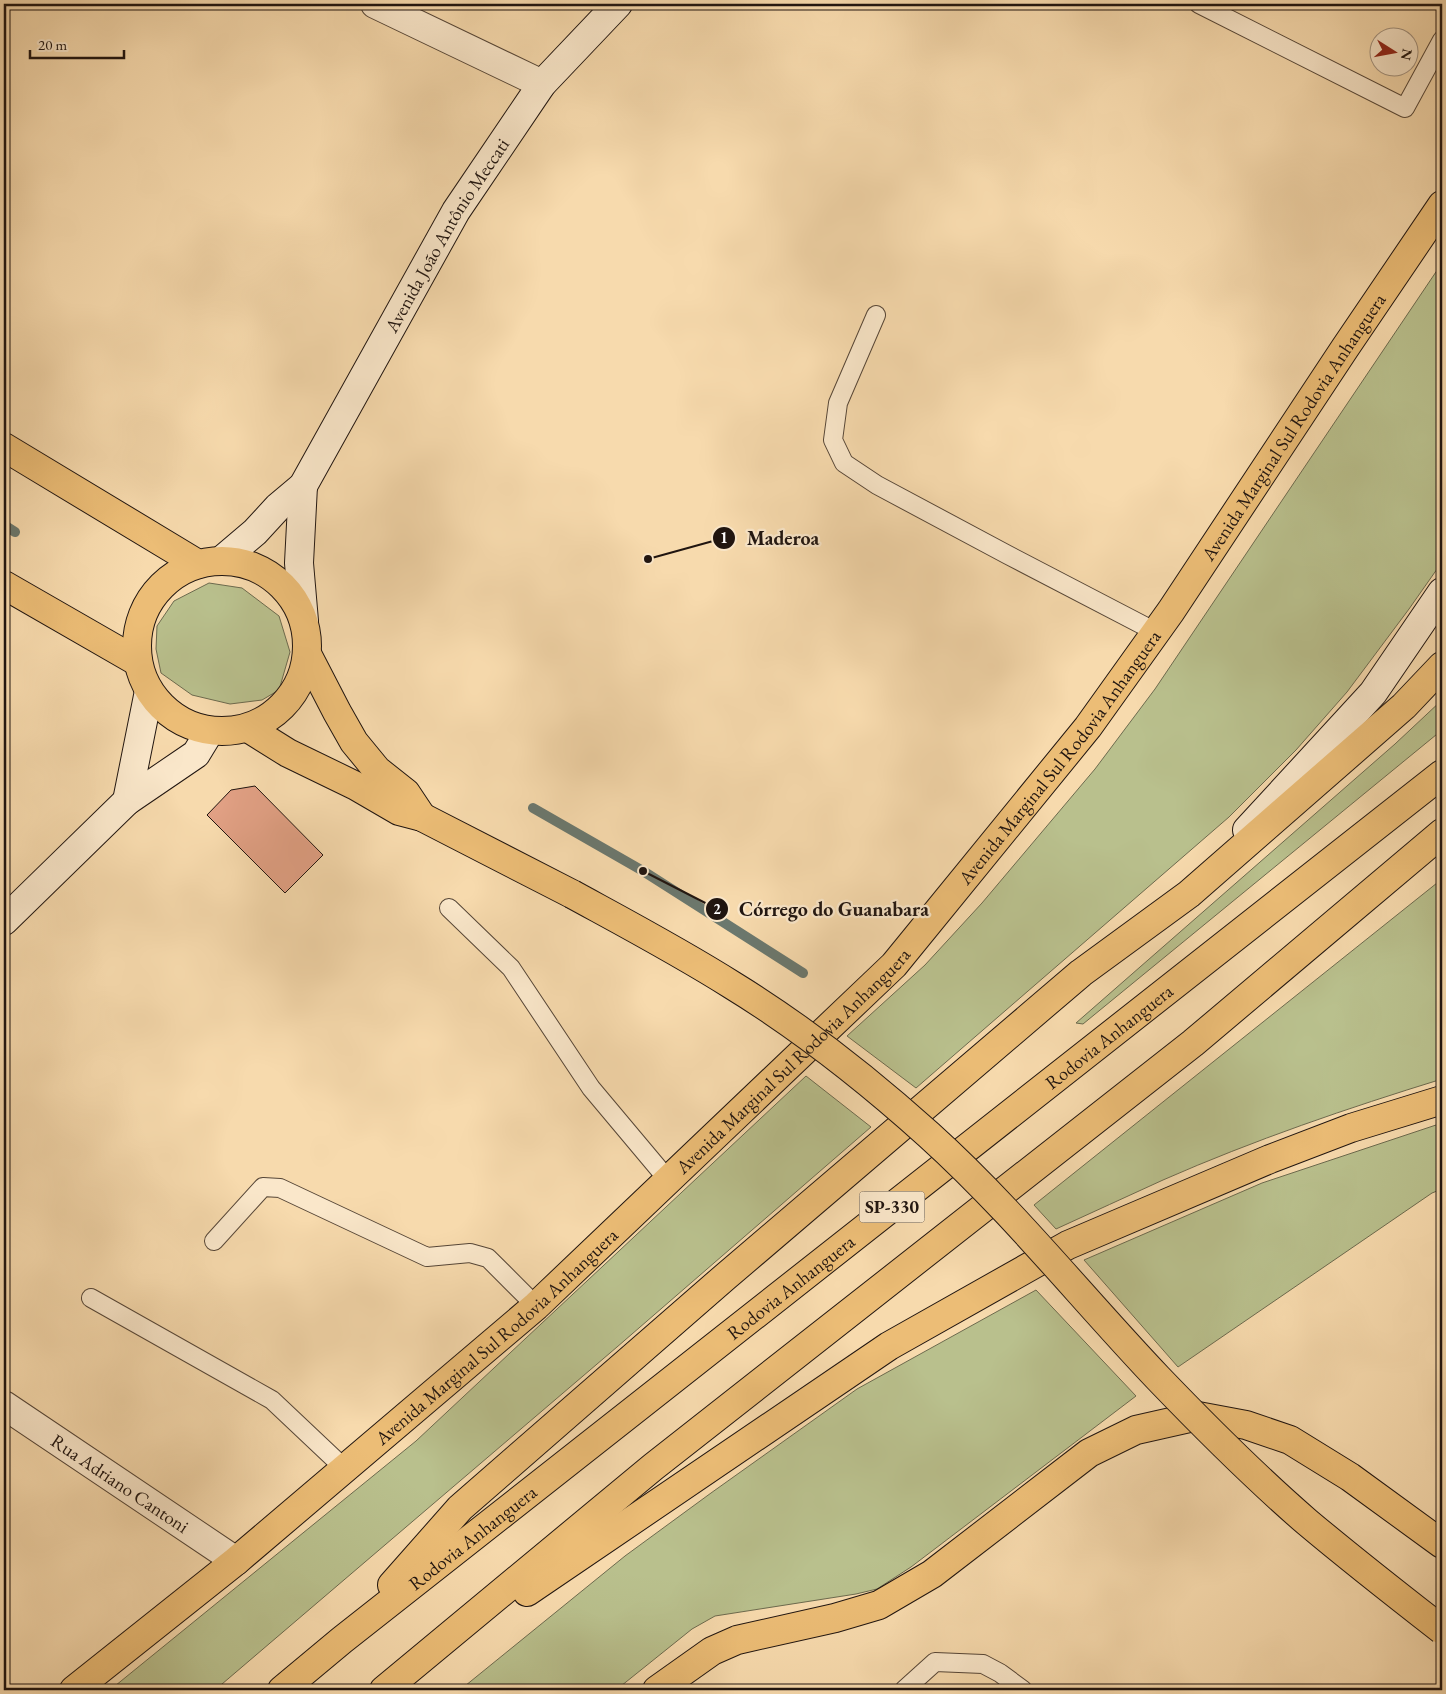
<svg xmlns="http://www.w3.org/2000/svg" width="1446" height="1694" font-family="'EB Garamond',serif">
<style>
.green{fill:#b9c08d;stroke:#6c6a4e}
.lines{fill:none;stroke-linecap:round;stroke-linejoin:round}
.stream{stroke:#6b786e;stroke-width:10}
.building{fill:#e1a084;stroke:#201510}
.lane-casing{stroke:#564637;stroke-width:20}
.street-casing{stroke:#564637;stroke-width:30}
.secondary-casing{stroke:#201510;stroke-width:30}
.primary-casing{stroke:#201510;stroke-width:30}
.highway-casing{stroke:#201510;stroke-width:30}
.lane{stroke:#fae7ca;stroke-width:18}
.street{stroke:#fae7ca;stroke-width:28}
.secondary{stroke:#fae7ca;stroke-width:28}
.primary{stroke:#ecbd76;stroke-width:28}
.highway{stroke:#ecbd76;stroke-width:28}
.primary-bridge-casing{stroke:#201510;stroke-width:30;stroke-linecap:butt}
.primary-bridge{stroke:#ecbd76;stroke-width:28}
.labels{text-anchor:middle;stroke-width:4.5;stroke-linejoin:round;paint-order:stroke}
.shield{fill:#fae7ca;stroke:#615448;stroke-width:1}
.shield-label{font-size:18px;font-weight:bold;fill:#201510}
.street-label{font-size:19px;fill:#201510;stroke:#fae7ca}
.leader{fill:none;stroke:#201510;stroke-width:2}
.callout-dot{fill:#201510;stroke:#fae7ca;stroke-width:2}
.mark-label{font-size:15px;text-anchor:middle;font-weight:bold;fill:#fff}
.callout-label{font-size:20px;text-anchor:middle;font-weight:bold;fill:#201510;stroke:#fae7ca;stroke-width:4.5;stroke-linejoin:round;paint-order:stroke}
</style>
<rect width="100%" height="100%" fill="#f7daad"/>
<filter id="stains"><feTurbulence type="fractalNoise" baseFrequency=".004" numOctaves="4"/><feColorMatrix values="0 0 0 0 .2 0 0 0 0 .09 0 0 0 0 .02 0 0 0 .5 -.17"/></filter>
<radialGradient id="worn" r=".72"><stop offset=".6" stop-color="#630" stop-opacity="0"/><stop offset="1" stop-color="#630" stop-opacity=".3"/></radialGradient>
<g class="green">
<polygon points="1442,263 1442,562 1409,609 1347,692 1296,750 1229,817 916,1088 847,1036 925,965 982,903 1095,769 1155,689"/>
<polygon points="209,583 242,588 279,616 290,652 279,690 262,700 230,704 192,695 161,673 156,649 157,626 174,601"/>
<polygon points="1442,700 1442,730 1083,1024 1076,1023 1395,744"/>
<path d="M1442,879V1079C1348,1108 1254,1140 1163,1180C1127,1196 1092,1213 1056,1229L1034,1205Z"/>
<polygon points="806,1076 871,1127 617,1347 215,1690 110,1690 416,1441"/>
<polygon points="1442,1123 1442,1189 1432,1193 1178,1367 1084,1260 1262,1183"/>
<polygon points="1036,1290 1136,1396 911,1567 877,1589 856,1594 715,1616 692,1629 616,1690 460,1690 625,1556 711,1493 857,1389"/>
</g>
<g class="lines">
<g class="stream">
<polyline points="4,525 15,532"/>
<polyline points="533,808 643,871 803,973"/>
</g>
</g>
<polygon class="building" points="255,786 323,855 285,893 207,815 231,790"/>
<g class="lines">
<defs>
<g id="lane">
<polyline points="1199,4 1405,108 1442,40"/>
<polyline points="876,315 838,403 833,440 844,463 877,485 1008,555 1156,632"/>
<polyline points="449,908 511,968 591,1088 669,1181"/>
<polyline points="214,1241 263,1187 280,1188 427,1257 470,1253 488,1258 536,1306"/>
<polyline points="91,1298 272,1400 344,1468"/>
<polyline points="904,1690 935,1662 983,1664 1000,1673 1023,1690"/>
</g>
<g id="street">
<polyline points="375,4 542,84"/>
<path id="s1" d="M4,1405L236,1561"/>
</g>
<g id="secondary">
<polyline points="303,486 299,563 304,621"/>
<path id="s2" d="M222,560L255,532L278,507L303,486L456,211L542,84L618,4"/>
<polyline points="127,801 149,691"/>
<polyline points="1247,830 1373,693 1442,592"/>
<polyline points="4,921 127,801 196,754 210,731"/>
</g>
<g id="primary">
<polyline points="4,447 198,564"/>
<circle cx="222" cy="646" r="85"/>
<polyline points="4,585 138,662"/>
<polyline points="307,654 337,712 354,742 377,770 406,793 422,817"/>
<polyline points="248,728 288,753 356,786 399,811 422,817 572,894"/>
</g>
<g id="highway">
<polyline points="392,1585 460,1508 725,1277 1081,973 1189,894 1404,706 1442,666"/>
<polyline points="527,1592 889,1346 1068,1245 1270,1159 1351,1128 1442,1100"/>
<path id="s3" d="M74,1690L236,1561L536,1306L894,965L1088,727L1171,611L1345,348L1442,205"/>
<path id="s4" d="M282,1690L342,1640L1442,774"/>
<polyline points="384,1690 653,1467 1193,1043 1442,833"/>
<polyline points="657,1690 712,1651 737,1640 835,1618 879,1605 932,1574 1089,1453 1136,1430 1198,1416 1246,1425 1290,1440 1350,1477 1442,1544"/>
</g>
</defs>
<use href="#lane" class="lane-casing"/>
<use href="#street" class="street-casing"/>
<use href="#secondary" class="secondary-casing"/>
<use href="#primary" class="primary-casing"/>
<use href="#highway" class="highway-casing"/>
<use href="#lane" class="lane"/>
<use href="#street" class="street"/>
<use href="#secondary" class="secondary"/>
<use href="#primary" class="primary"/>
<use href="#highway" class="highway"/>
<defs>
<path id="primary-bridge" d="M572,894C625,923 680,952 732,985C802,1028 868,1080 929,1135C1012,1210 1081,1297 1158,1378C1206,1428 1255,1477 1307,1522C1351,1559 1397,1595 1442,1630"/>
</defs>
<use href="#primary-bridge" class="primary-bridge-casing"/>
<use href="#primary-bridge" class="primary-bridge"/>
</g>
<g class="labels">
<rect class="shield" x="859.5" y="1191.5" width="65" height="31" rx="4"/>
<g class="shield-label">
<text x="892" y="1213">SP-330</text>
</g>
<g class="street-label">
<text dy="7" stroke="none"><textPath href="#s2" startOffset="399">Avenida João Antônio Meccati</textPath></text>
<text dy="7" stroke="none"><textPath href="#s3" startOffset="1766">Avenida Marginal Sul Rodovia Anhanguera</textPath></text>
<text dy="7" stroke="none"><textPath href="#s3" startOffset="1361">Avenida Marginal Sul Rodovia Anhanguera</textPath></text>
<text dy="7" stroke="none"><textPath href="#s4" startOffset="1054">Rodovia Anhanguera</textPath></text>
<text dy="7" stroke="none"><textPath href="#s3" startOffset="956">Avenida Marginal Sul Rodovia Anhanguera</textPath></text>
<text dy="7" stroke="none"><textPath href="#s4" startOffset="649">Rodovia Anhanguera</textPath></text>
<text dy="7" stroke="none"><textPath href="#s3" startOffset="551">Avenida Marginal Sul Rodovia Anhanguera</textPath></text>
<text dy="7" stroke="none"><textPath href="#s1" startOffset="140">Rua Adriano Cantoni</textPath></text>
<text dy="7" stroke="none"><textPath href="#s4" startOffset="244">Rodovia Anhanguera</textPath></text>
</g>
</g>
<path class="leader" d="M648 559L724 538M643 871L717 909"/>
<g class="callout-dot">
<circle cx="648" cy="559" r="5"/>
<circle cx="643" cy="871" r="5"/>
<circle cx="724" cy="538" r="12"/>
<circle cx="717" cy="909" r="12"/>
</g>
<g class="mark-label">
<text x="724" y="543">1</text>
<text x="717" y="914">2</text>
</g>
<g class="callout-label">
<text x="783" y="545">Maderoa</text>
<text x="834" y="916">Córrego do Guanabara</text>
</g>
<rect width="1446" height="1694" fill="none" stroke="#f7daad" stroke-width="20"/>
<rect x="5" y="5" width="1436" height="1684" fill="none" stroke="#201510" stroke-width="2.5"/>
<rect x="10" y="10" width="1426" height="1674" fill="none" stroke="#201510"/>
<g transform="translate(1394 52) rotate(101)"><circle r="24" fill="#fae7ca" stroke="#a39380"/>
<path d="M0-4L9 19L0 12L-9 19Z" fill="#8f2418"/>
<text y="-8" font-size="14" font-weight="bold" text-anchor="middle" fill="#201510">N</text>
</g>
<path d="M30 50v8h94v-8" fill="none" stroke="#201510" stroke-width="2.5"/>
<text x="38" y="50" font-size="15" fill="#201510" stroke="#fae7ca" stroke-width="4" paint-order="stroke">20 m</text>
<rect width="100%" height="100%" filter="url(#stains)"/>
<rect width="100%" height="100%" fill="url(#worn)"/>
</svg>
